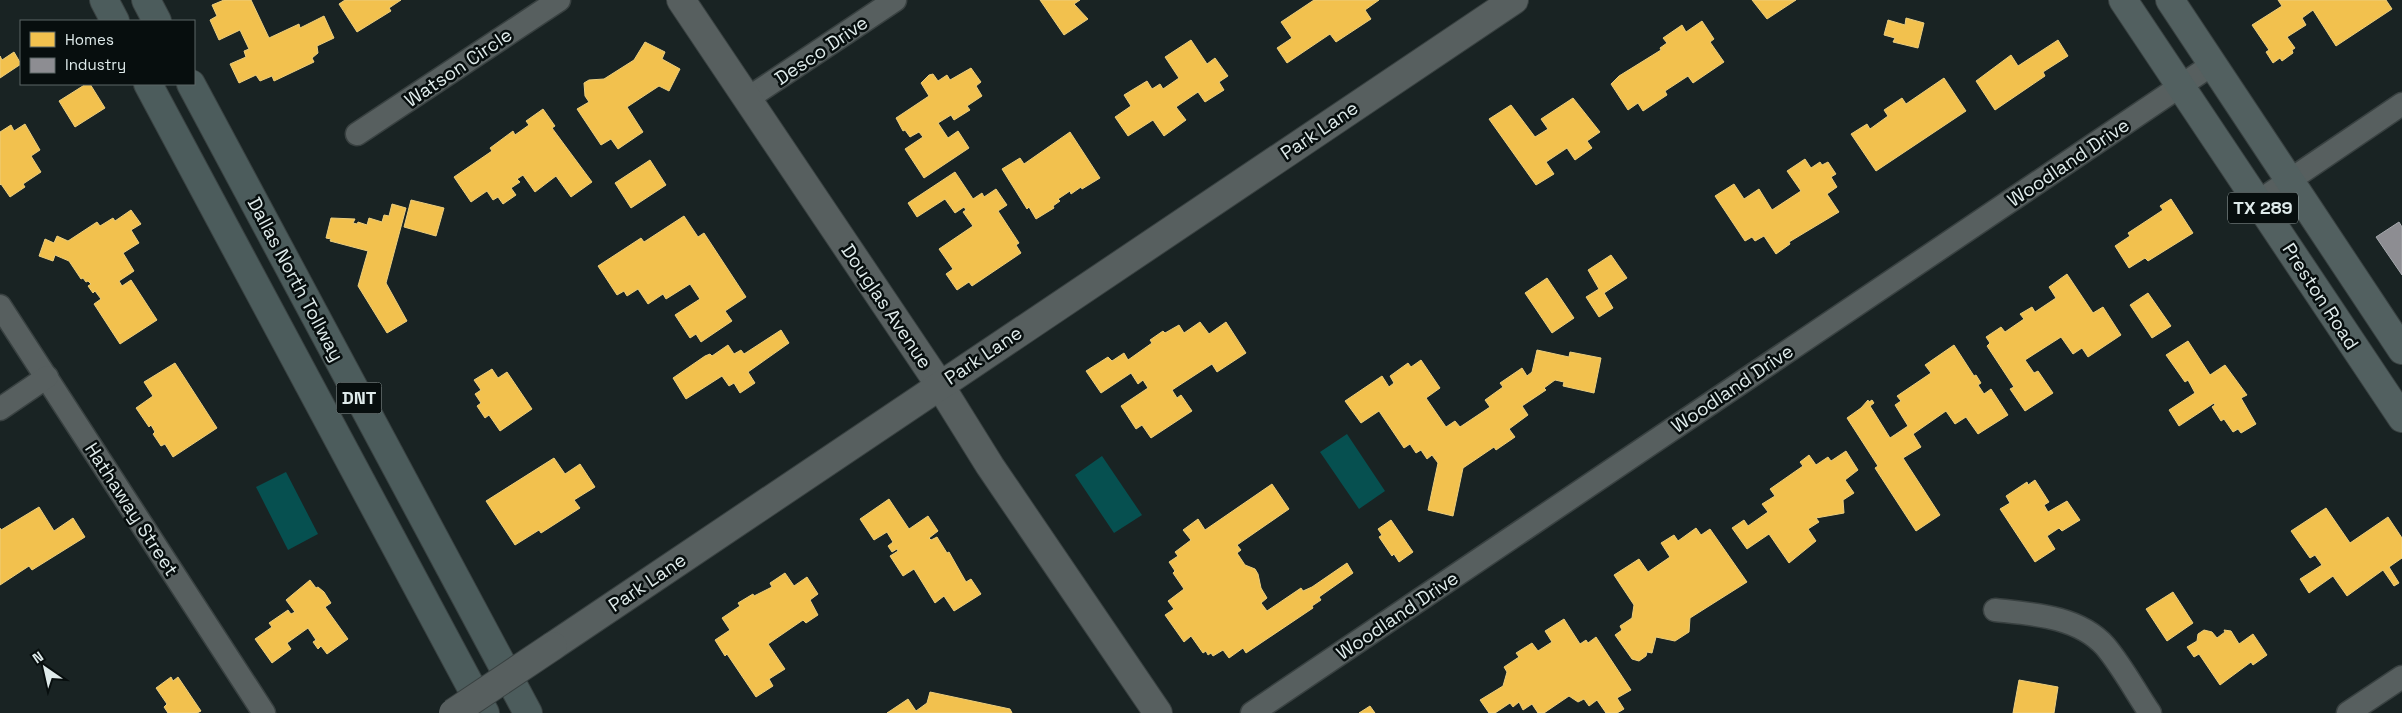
<svg xmlns="http://www.w3.org/2000/svg" width="2402" height="713" font-family="'Space Grotesk',sans-serif">
<style>
.green{fill:#065050}
.homes{fill:#f2c14e;stroke:#ecce7d}
.industry{fill:#8d8d92;stroke:#a6a9ad}
.lines{fill:none;stroke-linecap:round;stroke-linejoin:round}
.minor-casing{stroke:#394141;stroke-width:25}
.tertiary-casing{stroke:#394141;stroke-width:30}
.primary-casing{stroke:#394141;stroke-width:30}
.motorway-casing{stroke:#394141;stroke-width:30}
.minor{stroke:#575f5f;stroke-width:22}
.tertiary{stroke:#575f5f;stroke-width:28}
.primary{stroke:#526060;stroke-width:28}
.motorway{stroke:#4c5c5c;stroke-width:28}
.tertiary-bridge-casing{stroke:#394141;stroke-width:30;stroke-linecap:butt}
.tertiary-bridge{stroke:#575f5f;stroke-width:28}
.labels{text-anchor:middle;stroke-width:5;stroke-linejoin:round;paint-order:stroke}
.shield{fill:#070e0e;stroke:#9ea9a9;stroke-width:1}
.shield-label{font-size:18px;font-weight:bold;fill:#dfebeb}
.street-label{font-size:19px;fill:#dfebeb;stroke:#070e0e}
</style>
<rect width="100%" height="100%" fill="#192323"/>
<g class="green">
<polygon points="1347,434 1385,491 1359,509 1320,452"/>
<polygon points="1102,456 1142,515 1114,533 1075,475"/>
<polygon points="286,472 318,534 288,550 256,487"/>
</g>
<g class="homes">
<polygon points="224,0 251,0 269,38 299,24 300,28 324,16 334,38 317,46 318,53 312,58 314,62 274,81 272,76 260,81 256,75 239,83 230,64 246,57 244,51 249,49 240,30 219,40 210,20 217,16 212,5"/>
<polygon points="345,0 401,0 389,8 391,11 357,32 339,4"/>
<polygon points="1040,0 1080,0 1074,4 1088,19 1064,35"/>
<polygon points="1314,0 1379,0 1365,10 1371,19 1336,42 1330,34 1287,63 1277,48 1292,38 1281,22"/>
<polygon points="1752,0 1796,0 1767,19"/>
<polygon points="2278,0 2386,0 2392,9 2336,46 2313,10 2302,18 2306,25 2287,37 2295,48 2292,50 2293,53 2282,61 2280,58 2273,63 2266,52 2269,50 2252,25 2282,6"/>
<polygon points="1906,18 1924,23 1918,48 1893,42 1895,38 1884,35 1888,20 1905,25"/>
<polygon points="1702,21 1714,39 1710,42 1724,62 1693,83 1688,76 1665,91 1667,95 1643,111 1638,103 1628,110 1611,84 1619,76 1661,50 1660,48 1667,43 1663,38 1682,25 1686,32"/>
<polygon points="1191,40 1207,64 1215,58 1228,76 1219,82 1224,90 1205,102 1198,92 1176,107 1186,120 1164,136 1153,120 1128,136 1115,117 1131,106 1124,95 1147,81 1152,89 1160,84 1163,89 1179,78 1165,57"/>
<polygon points="2058,40 2068,56 2043,72 2045,76 1995,110 1976,81 2011,55 2018,66"/>
<polygon points="645,42 665,52 662,59 680,69 669,91 659,86 627,107 643,132 618,149 611,139 601,145 577,109 589,102 585,96 584,83 589,80 604,79 634,60"/>
<polygon points="14,52 21,64 0,78 0,56 2,60"/>
<polygon points="971,68 981,82 976,86 982,96 967,106 970,110 954,120 951,115 938,123 948,138 958,131 969,148 924,178 905,149 923,137 919,132 910,137 905,130 903,131 896,118 929,96 921,83 929,75 933,74 938,81 947,75 950,80"/>
<polygon points="1944,78 1966,111 1876,171 1851,134 1867,124 1870,129 1888,116 1884,110 1902,98 1906,104"/>
<polygon points="86,84 90,84 105,108 75,127 59,101"/>
<polygon points="1573,98 1600,132 1587,141 1592,148 1575,160 1567,148 1546,162 1554,174 1536,185 1489,119 1511,105 1535,137 1548,129 1541,119"/>
<polygon points="543,109 555,126 552,128 592,182 571,197 556,176 535,192 523,175 517,179 520,182 511,188 516,195 503,204 498,197 493,200 487,191 471,202 454,177 492,151 490,148 513,131 515,135 529,125 526,121"/>
<polygon points="25,124 40,150 31,156 41,172 23,184 25,187 10,197 1,184 0,185 0,132 11,125 14,131"/>
<polygon points="1070,132 1100,178 1082,189 1081,187 1071,194 1070,191 1058,199 1060,201 1053,206 1054,208 1036,219 1029,207 1027,209 1002,169 1020,158 1024,164"/>
<polygon points="1805,159 1811,168 1820,162 1822,165 1828,162 1836,174 1831,177 1837,187 1827,194 1839,212 1789,242 1790,244 1776,254 1764,236 1755,241 1752,237 1745,241 1715,196 1734,184 1744,199 1759,189 1772,210 1801,191 1787,171"/>
<polygon points="650,160 666,185 631,208 615,183"/>
<polygon points="955,172 973,199 982,193 984,197 996,189 1007,205 998,211 1019,243 1016,245 1021,253 972,286 969,282 957,290 946,274 953,269 939,249 973,226 963,212 966,210 964,207 955,213 945,199 917,217 908,203"/>
<polygon points="2171,199 2193,233 2148,261 2145,258 2129,268 2115,246 2130,236 2128,233 2163,210 2160,206"/>
<polygon points="411,200 444,208 436,236 404,227"/>
<polygon points="392,204 406,208 386,283 407,321 387,333 358,286 368,251 330,241 331,239 326,238 331,218 355,219 353,223 357,224 358,222 367,225 369,218 382,222 384,215 389,216"/>
<polygon points="131,210 141,224 131,230 139,243 123,253 134,271 119,281 122,286 131,280 157,320 120,344 94,304 101,299 95,291 93,293 88,286 91,284 88,281 86,282 83,278 81,279 69,261 55,255 53,261 39,256 45,239 54,243 57,236 68,241 97,222 100,226 113,218 115,221"/>
<polygon points="684,216 698,237 704,233 746,297 725,311 732,321 701,342 696,334 690,338 675,315 700,299 690,284 666,299 663,294 648,304 638,289 627,296 624,291 617,295 598,266 641,238 644,242"/>
<polygon points="1611,255 1627,278 1604,293 1613,308 1599,317 1586,297 1599,289 1588,270"/>
<polygon points="2067,274 2093,313 2103,307 2121,335 2088,357 2082,348 2073,354 2061,337 2025,360 2034,373 2038,371 2053,393 2025,411 2010,389 2014,387 1987,346 1990,343 1986,337 2001,327 2005,332 2024,319 2020,314 2032,307 2035,312 2056,298 2049,287"/>
<polygon points="1547,278 1574,318 1552,333 1525,293"/>
<polygon points="2148,293 2171,326 2152,338 2130,305"/>
<polygon points="1200,322 1209,334 1226,322 1246,353 1217,372 1212,364 1172,390 1177,398 1181,395 1192,411 1151,438 1142,425 1136,429 1121,406 1148,388 1143,380 1138,384 1131,373 1101,393 1086,371 1108,357 1112,361 1124,353 1128,360 1152,343 1150,340 1163,331 1165,333 1179,325 1184,333"/>
<polygon points="781,330 789,343 748,372 755,383 740,393 734,383 729,386 722,376 686,399 673,378 705,356 710,354 712,356 728,345 734,354 741,350 744,354"/>
<polygon points="2188,341 2210,375 2225,365 2247,395 2241,398 2256,424 2241,433 2238,429 2233,432 2224,419 2221,421 2212,407 2215,405 2214,403 2179,426 2169,410 2195,393 2188,380 2185,382 2166,355"/>
<polygon points="1954,345 1974,376 1976,375 1981,383 1978,385 1984,394 1991,389 2008,415 1978,434 1966,417 1955,424 1946,411 1913,434 1921,447 1903,458 1940,515 1916,531 1875,468 1878,466 1847,418 1861,408 1868,400 1869,402 1872,400 1874,403 1870,406 1890,438 1908,426 1895,405 1901,401 1897,396 1931,373 1925,365"/>
<polygon points="1537,350 1569,357 1570,352 1601,358 1594,393 1563,386 1564,382 1555,380 1544,388 1546,390 1522,406 1528,415 1509,429 1515,437 1496,450 1494,447 1463,468 1453,516 1428,510 1438,463 1432,455 1427,459 1421,450 1416,453 1410,444 1404,448 1379,411 1361,423 1345,401 1382,376 1389,387 1394,383 1390,376 1408,363 1411,367 1421,360 1440,388 1426,398 1446,427 1455,421 1460,427 1490,407 1485,400 1503,387 1500,383 1522,368 1527,376 1532,372"/>
<polygon points="175,363 217,428 173,457 165,444 161,446 153,434 155,432 151,425 149,427 136,408 153,396 144,382"/>
<polygon points="492,369 498,378 507,372 532,409 500,431 489,415 485,418 477,406 481,403 475,394 481,390 474,380"/>
<polygon points="1846,451 1858,470 1845,480 1854,493 1843,500 1844,513 1816,518 1819,522 1808,529 1816,541 1789,563 1769,534 1747,549 1732,528 1744,520 1748,526 1768,512 1762,504 1775,496 1770,489 1803,466 1800,462 1809,455 1816,465 1828,457 1831,461"/>
<polygon points="554,458 565,474 580,464 595,487 574,500 580,508 541,533 539,530 515,545 486,501"/>
<polygon points="2035,480 2049,502 2044,505 2048,512 2067,501 2080,520 2062,531 2059,528 2047,536 2055,549 2035,562 2000,509 2010,503 2006,496 2027,482 2028,485"/>
<polygon points="1272,484 1289,509 1237,545 1241,550 1237,553 1245,565 1255,569 1258,574 1261,588 1267,598 1261,603 1267,611 1301,588 1303,591 1312,587 1347,563 1353,573 1319,597 1321,600 1312,606 1313,608 1246,653 1243,648 1229,658 1223,650 1213,656 1211,653 1208,655 1206,651 1203,653 1191,636 1184,642 1165,615 1174,609 1168,601 1184,589 1173,573 1175,571 1169,562 1178,556 1175,552 1191,540 1183,530 1198,519 1205,530"/>
<polygon points="889,499 909,529 928,516 938,531 929,538 931,540 937,537 947,553 949,552 966,582 971,579 981,594 954,611 944,596 935,603 914,569 903,576 890,556 898,551 897,549 892,552 888,546 893,542 887,532 874,540 860,519"/>
<polygon points="39,507 54,531 73,518 85,537 32,570 29,566 0,585 0,528 1,530"/>
<polygon points="2326,508 2350,543 2388,517 2402,538 2402,558 2389,567 2399,583 2394,586 2383,570 2347,596 2333,576 2309,593 2300,579 2322,565 2315,555 2310,558 2291,531"/>
<polygon points="1391,520 1413,552 1399,562 1394,554 1392,556 1379,537 1382,535 1378,529"/>
<polygon points="1696,528 1701,535 1710,529 1747,582 1690,618 1689,632 1675,641 1656,637 1652,653 1647,652 1646,656 1639,661 1632,659 1615,635 1622,630 1620,626 1632,618 1634,605 1614,575 1639,559 1648,572 1670,557 1661,543 1674,535 1678,541"/>
<polygon points="785,573 794,586 807,577 818,594 810,600 818,615 806,623 803,620 768,644 785,669 769,679 773,686 756,697 727,654 725,656 715,640 730,630 722,618 740,606 738,603 753,594 754,596 772,587 770,583"/>
<polygon points="310,580 316,588 318,587 324,592 331,603 325,607 348,639 327,654 321,646 318,649 313,642 316,640 308,628 287,643 291,649 272,663 255,639 272,627 269,623 288,610 291,614 295,612 286,600"/>
<polygon points="2173,592 2193,623 2167,641 2146,609"/>
<polygon points="1564,619 1580,644 1586,640 1588,643 1596,637 1631,690 1617,698 1624,709 1617,713 1606,713 1597,700 1589,706 1584,699 1578,702 1569,696 1544,713 1538,713 1532,704 1523,710 1519,702 1513,707 1510,703 1495,713 1489,713 1480,700 1503,686 1507,672 1504,667 1519,657 1516,653 1532,643 1538,651 1552,642 1545,631"/>
<polygon points="2204,630 2212,632 2217,638 2225,632 2224,630 2231,631 2239,644 2253,634 2267,655 2253,665 2251,662 2220,685 2199,654 2194,657 2187,647 2197,641 2198,634"/>
<polygon points="171,677 173,681 178,677 201,711 197,713 168,713 164,707 167,704 156,688"/>
<polygon points="2019,680 2058,687 2054,713 2013,713"/>
<polygon points="930,692 1010,709 1012,713 887,713 908,699 916,711 927,703"/>
<polygon points="1370,706 1375,713 1359,713"/>
</g>
<polygon class="industry" points="2399,222 2402,227 2402,275 2376,237"/>
<g class="lines">
<defs>
<g id="minor">
<polyline points="747,99 895,0"/>
<polyline points="357,134 559,0"/>
<polyline points="2259,201 2402,104"/>
<polyline points="0,306 264,713"/>
<polyline points="0,409 47,377"/>
<path d="M1995,610C2032,614 2078,616 2105,646C2122,666 2135,691 2150,713"/>
<polyline points="1252,713 2213,64"/>
<polyline points="2348,713 2402,677"/>
</g>
<g id="tertiary">
<polyline points="681,0 939,384 990,466 1158,713"/>
<polyline points="553,646 1514,0"/>
</g>
<g id="primary">
<polyline points="2123,0 2402,418"/>
<polyline points="2170,0 2402,350"/>
</g>
<g id="motorway">
<polyline points="104,0 115,21"/>
<polyline points="146,0 157,21"/>
<polyline points="148,84 485,713"/>
<polyline points="191,84 528,713"/>
</g>
</defs>
<use href="#minor" class="minor-casing"/>
<use href="#tertiary" class="tertiary-casing"/>
<use href="#primary" class="primary-casing"/>
<use href="#motorway" class="motorway-casing"/>
<use href="#minor" class="minor"/>
<use href="#tertiary" class="tertiary"/>
<use href="#primary" class="primary"/>
<use href="#motorway" class="motorway"/>
<defs>
<polyline id="tertiary-bridge" points="453,713 553,646"/>
</defs>
<use href="#tertiary-bridge" class="tertiary-bridge-casing"/>
<use href="#tertiary-bridge" class="tertiary-bridge"/>
</g>
<g class="labels">
<g class="shield">
<rect x="2228" y="192.5" width="70" height="31" rx="4"/>
<rect x="336.5" y="382.5" width="45" height="31" rx="4"/>
</g>
<g class="shield-label">
<text x="2263" y="214">TX 289</text>
<text x="359" y="404">DNT</text>
</g>
<g class="street-label">
<text transform="translate(821 50) rotate(-34)" y="7">Desco Drive</text>
<text transform="translate(458 67) rotate(-34)" y="7">Watson Circle</text>
<text transform="translate(1319 130) rotate(-34)" y="7">Park Lane</text>
<text transform="translate(2068 162) rotate(-34)" y="7">Woodland Drive</text>
<text transform="translate(296 279) rotate(62)" y="7">Dallas North Tollway</text>
<text transform="translate(2321 296) rotate(57)" y="7">Preston Road</text>
<text transform="translate(887 306) rotate(56)" y="7">Douglas Avenue</text>
<text transform="translate(983 355) rotate(-34)" y="7">Park Lane</text>
<text transform="translate(1732 388) rotate(-34)" y="7">Woodland Drive</text>
<text transform="translate(132 509) rotate(57)" y="7">Hathaway Street</text>
<text transform="translate(647 582) rotate(-34)" y="7">Park Lane</text>
<text transform="translate(1397 615) rotate(-34)" y="7">Woodland Drive</text>
</g>
</g>
<rect x="20" y="20" width="175" height="65" fill="#070e0e" stroke="#5d6666"/>
<rect x="30" y="32" width="25" height="15" fill="#f2c14e" stroke="#5d6666"/>
<text x="65" y="45" font-size="15" fill="#dfebeb">Homes</text>
<rect x="30" y="58" width="25" height="15" fill="#8d8d92" stroke="#5d6666"/>
<text x="65" y="70" font-size="15" fill="#dfebeb">Industry</text>
<g transform="translate(45 668) rotate(326)" stroke="#070e0e" stroke-width="4" paint-order="stroke">
<path d="M0-4L9 19L0 12L-9 19Z" fill="#dfebeb"/>
<text y="-8" font-size="14" font-weight="bold" text-anchor="middle" fill="#dfebeb">N</text>
</g>
</svg>
